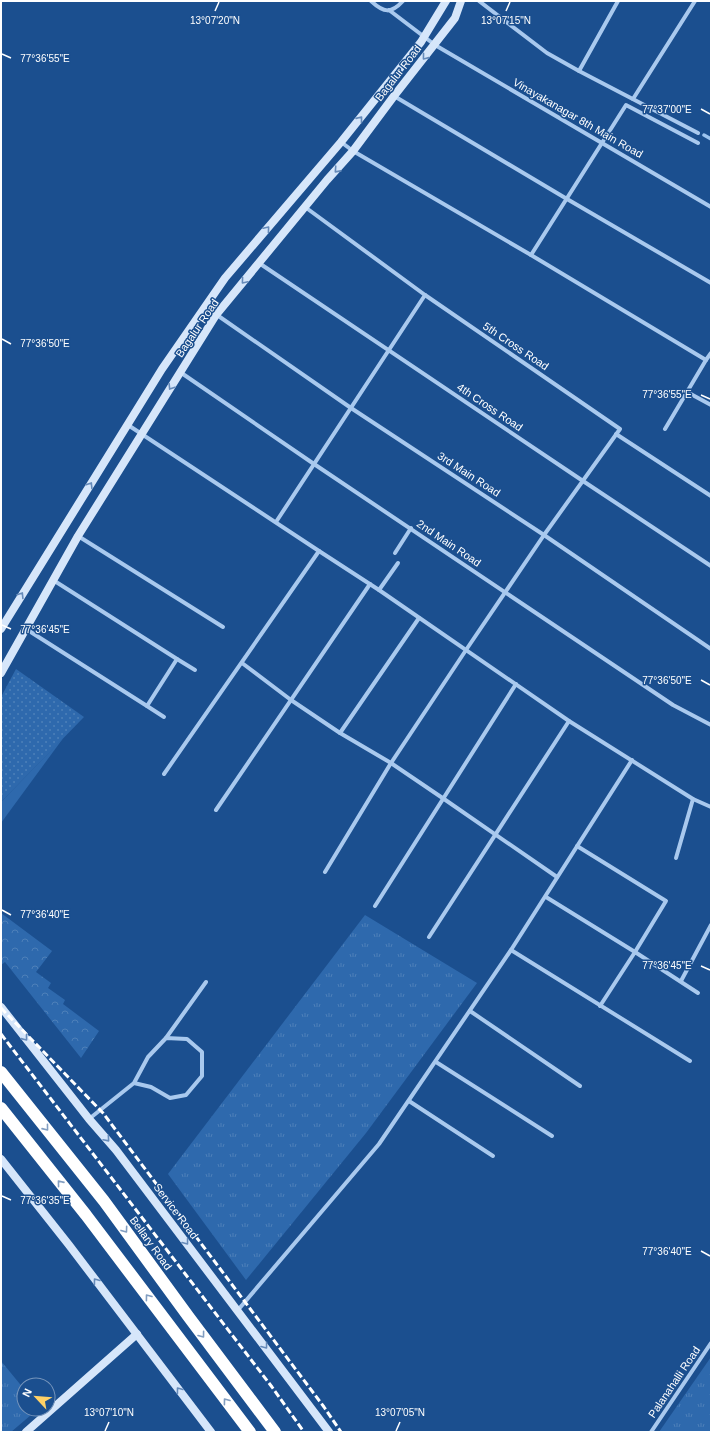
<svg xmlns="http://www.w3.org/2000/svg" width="712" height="1433" font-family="Arial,sans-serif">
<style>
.grass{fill:url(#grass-tufts)}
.forest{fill:url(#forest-crowns)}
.garden{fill:url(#garden-dots)}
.pitch{fill:#2e69ad}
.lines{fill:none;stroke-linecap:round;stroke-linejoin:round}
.stream{stroke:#9cc4f0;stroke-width:3.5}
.street{stroke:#a9c9ee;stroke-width:4}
.secondary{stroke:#d6e6fa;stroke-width:8}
.highway{stroke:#fff;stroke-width:12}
.rail{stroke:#fff;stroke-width:3;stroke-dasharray:7 3;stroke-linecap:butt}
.oneway{stroke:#668bba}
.oneway2{stroke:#829ec1}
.ticks{fill:none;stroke:#fff;stroke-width:1.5}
.labels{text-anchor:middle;stroke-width:3;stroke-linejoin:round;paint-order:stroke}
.street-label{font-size:11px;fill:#fff;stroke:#1b4f8f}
.ticks-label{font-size:10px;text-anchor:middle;fill:#fff;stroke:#1b4f8f;stroke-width:3;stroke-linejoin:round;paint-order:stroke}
</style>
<defs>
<pattern id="grass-tufts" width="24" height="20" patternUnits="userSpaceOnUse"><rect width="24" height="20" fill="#2e69ad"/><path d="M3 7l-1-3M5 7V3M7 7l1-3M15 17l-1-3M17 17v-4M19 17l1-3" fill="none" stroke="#4d80b9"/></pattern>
<pattern id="forest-crowns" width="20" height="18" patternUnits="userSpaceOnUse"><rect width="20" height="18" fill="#2e69ad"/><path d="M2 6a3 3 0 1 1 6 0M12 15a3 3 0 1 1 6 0" fill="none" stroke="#4d80b9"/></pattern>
<pattern id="garden-dots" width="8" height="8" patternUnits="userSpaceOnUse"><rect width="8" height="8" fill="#2e69ad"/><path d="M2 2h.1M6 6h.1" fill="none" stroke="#4d80b9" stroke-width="1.8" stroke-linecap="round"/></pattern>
</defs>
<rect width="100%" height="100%" fill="#1b4f8f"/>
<g class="grass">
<polygon points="365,915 477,983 366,1133 246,1280 168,1174"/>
<polygon points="711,1357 711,1432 659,1432"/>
<polygon points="1,1361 24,1389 24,1409 38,1409 11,1432 1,1432"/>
</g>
<polygon class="forest" points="1,913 52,951 36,972 51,983 48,988 65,1000 63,1004 99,1031 81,1058 5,962 1,965"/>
<polygon class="garden" points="16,669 84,717 1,802 1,697"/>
<polygon class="pitch" points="64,737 1,823 1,802"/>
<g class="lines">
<polyline class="stream" points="704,135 711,139"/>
<g class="street">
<path d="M371,1C384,13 391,14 403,1"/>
<polyline points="479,1 547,53 579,71 698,133"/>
<polyline points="389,10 435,45 711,207"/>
<polyline points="579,71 618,1"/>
<polyline points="394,96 567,199 711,283"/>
<polyline points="633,99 695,1"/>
<polyline points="341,142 353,151 531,255 706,360 665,429"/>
<polyline points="305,207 425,295 620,429 544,535 466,650 391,763 325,872"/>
<polyline points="531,255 626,105 698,143"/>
<polyline points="259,263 583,481 711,566"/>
<polyline points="217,315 351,408 544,535 711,649"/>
<polyline points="706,360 711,353"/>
<polyline points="180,372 314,464 673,705 711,725"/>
<polyline points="687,392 711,405"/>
<polyline points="128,425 319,551 164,774"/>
<polyline points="616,434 711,496"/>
<polyline points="276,522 425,295"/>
<polyline points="78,536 223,627"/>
<polyline points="319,551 379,590 569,721 693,799 711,807"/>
<polyline points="395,553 411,528"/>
<polyline points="379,590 398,563"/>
<polyline points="26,629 147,706 177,659 53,580"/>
<polyline points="177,659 195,670"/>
<polyline points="242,663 291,700 340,733 391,763 444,799 557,877"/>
<polyline points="147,706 164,717"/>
<polyline points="340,733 419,618"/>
<polyline points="216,810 370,584"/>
<polyline points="676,858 693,799"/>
<polyline points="546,897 635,952 666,901 577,846"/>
<polyline points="375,906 516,684"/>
<polyline points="429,937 569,721"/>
<polyline points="511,950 690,1061"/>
<polyline points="681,981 711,925"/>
<polyline points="600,1006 635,952 698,993"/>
<polyline points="470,1011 580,1086"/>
<polyline points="166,1038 206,982"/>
<polyline points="436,1062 552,1136"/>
<polyline points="409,1101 493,1156"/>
<polyline points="89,1119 134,1083 151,1087 170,1098 186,1095 202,1076 202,1052 187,1039 166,1038 148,1057 134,1083"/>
<polyline points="238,1310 379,1144 511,950 632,760"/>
<polyline points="651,1432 711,1343"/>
</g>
<g class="secondary">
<polyline points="1,629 162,369 225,278 341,142 421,42 446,1"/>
<polyline points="1,673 78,536 216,315 327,180 353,151 394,96 455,18 461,1"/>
<polyline points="1,1007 89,1119 116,1150 329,1432"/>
<polyline points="1,1159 69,1245 211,1432"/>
<polyline points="26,1432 137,1334"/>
</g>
<g class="highway">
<polyline points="1,1072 104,1201 188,1316 275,1432"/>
<polyline points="1,1108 86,1215 250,1432"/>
</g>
<g class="rail">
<polyline points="1,1008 103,1113 324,1407 341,1432"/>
<polyline points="1,1034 272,1387 304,1432"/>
</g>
</g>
<defs><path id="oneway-chevron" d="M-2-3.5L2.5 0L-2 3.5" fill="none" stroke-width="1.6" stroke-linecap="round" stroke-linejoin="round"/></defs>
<g class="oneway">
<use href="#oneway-chevron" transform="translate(425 57) rotate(129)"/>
<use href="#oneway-chevron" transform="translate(360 119) rotate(-51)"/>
<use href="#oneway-chevron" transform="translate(337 170) rotate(132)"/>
<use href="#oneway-chevron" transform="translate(267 229) rotate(-50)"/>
<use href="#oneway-chevron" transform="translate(244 281) rotate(130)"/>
<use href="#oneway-chevron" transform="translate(171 387) rotate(122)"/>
<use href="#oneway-chevron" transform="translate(90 485) rotate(-58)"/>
<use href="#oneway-chevron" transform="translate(21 595) rotate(-58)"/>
<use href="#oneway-chevron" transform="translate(25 1038) rotate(51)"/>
<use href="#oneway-chevron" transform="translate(107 1139) rotate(49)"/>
<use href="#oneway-chevron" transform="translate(186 1242) rotate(53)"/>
<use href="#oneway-chevron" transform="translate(96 1281) rotate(-127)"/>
<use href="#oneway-chevron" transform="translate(265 1346) rotate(53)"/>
<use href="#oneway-chevron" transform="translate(179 1390) rotate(-127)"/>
</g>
<g class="oneway2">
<use href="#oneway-chevron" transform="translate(46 1128) rotate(51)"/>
<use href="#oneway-chevron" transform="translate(60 1183) rotate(-129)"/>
<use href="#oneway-chevron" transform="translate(125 1230) rotate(54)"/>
<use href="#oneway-chevron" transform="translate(148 1297) rotate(-127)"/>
<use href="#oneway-chevron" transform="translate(202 1335) rotate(53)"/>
<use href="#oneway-chevron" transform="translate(226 1401) rotate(-127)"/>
</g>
<path class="ticks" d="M215,11L219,2M506,11L510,2M2,54L11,58M701,109L710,114M2,339L11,344M701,395L710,399M2,625L11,629M701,680L710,685M2,910L11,915M701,966L710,970M2,1196L11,1200M701,1251L710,1256M105,1431L109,1422M396,1431L400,1422"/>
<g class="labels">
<g class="street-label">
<text transform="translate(398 73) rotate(-52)" y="4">Bagalur Road</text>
<text transform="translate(578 118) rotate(30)" y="4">Vinayakanagar 8th Main Road</text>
<text transform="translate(197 328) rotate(-56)" y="4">Bagalur Road</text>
<text transform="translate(516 346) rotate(34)" y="4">5th Cross Road</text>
<text transform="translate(490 407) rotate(34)" y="4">4th Cross Road</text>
<text transform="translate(469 474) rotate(33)" y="4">3rd Main Road</text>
<text transform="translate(449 543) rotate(34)" y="4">2nd Main Road</text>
<text transform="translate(176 1211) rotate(53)" y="4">Service Road</text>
<text transform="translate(151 1243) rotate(54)" y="4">Bellary Road</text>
<text transform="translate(674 1382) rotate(-56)" y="4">Palanahalli Road</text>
</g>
</g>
<g class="ticks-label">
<text x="215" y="24">13°07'20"N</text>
<text x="506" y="24">13°07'15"N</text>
<text x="45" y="62">77°36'55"E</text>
<text x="667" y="113">77°37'00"E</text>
<text x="45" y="347">77°36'50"E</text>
<text x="667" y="398">77°36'55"E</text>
<text x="45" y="633">77°36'45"E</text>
<text x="667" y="684">77°36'50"E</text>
<text x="45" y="918">77°36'40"E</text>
<text x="667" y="969">77°36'45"E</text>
<text x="45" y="1204">77°36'35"E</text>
<text x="667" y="1255">77°36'40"E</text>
<text x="109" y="1416">13°07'10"N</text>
<text x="400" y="1416">13°07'05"N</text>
</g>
<rect width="712" height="1433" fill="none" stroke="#ffffff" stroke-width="4"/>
<g transform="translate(36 1397) rotate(296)"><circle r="19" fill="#1b4f8f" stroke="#7695bc"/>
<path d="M0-3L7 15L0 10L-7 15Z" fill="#ffd166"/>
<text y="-6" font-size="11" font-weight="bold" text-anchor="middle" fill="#ffffff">N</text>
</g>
</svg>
